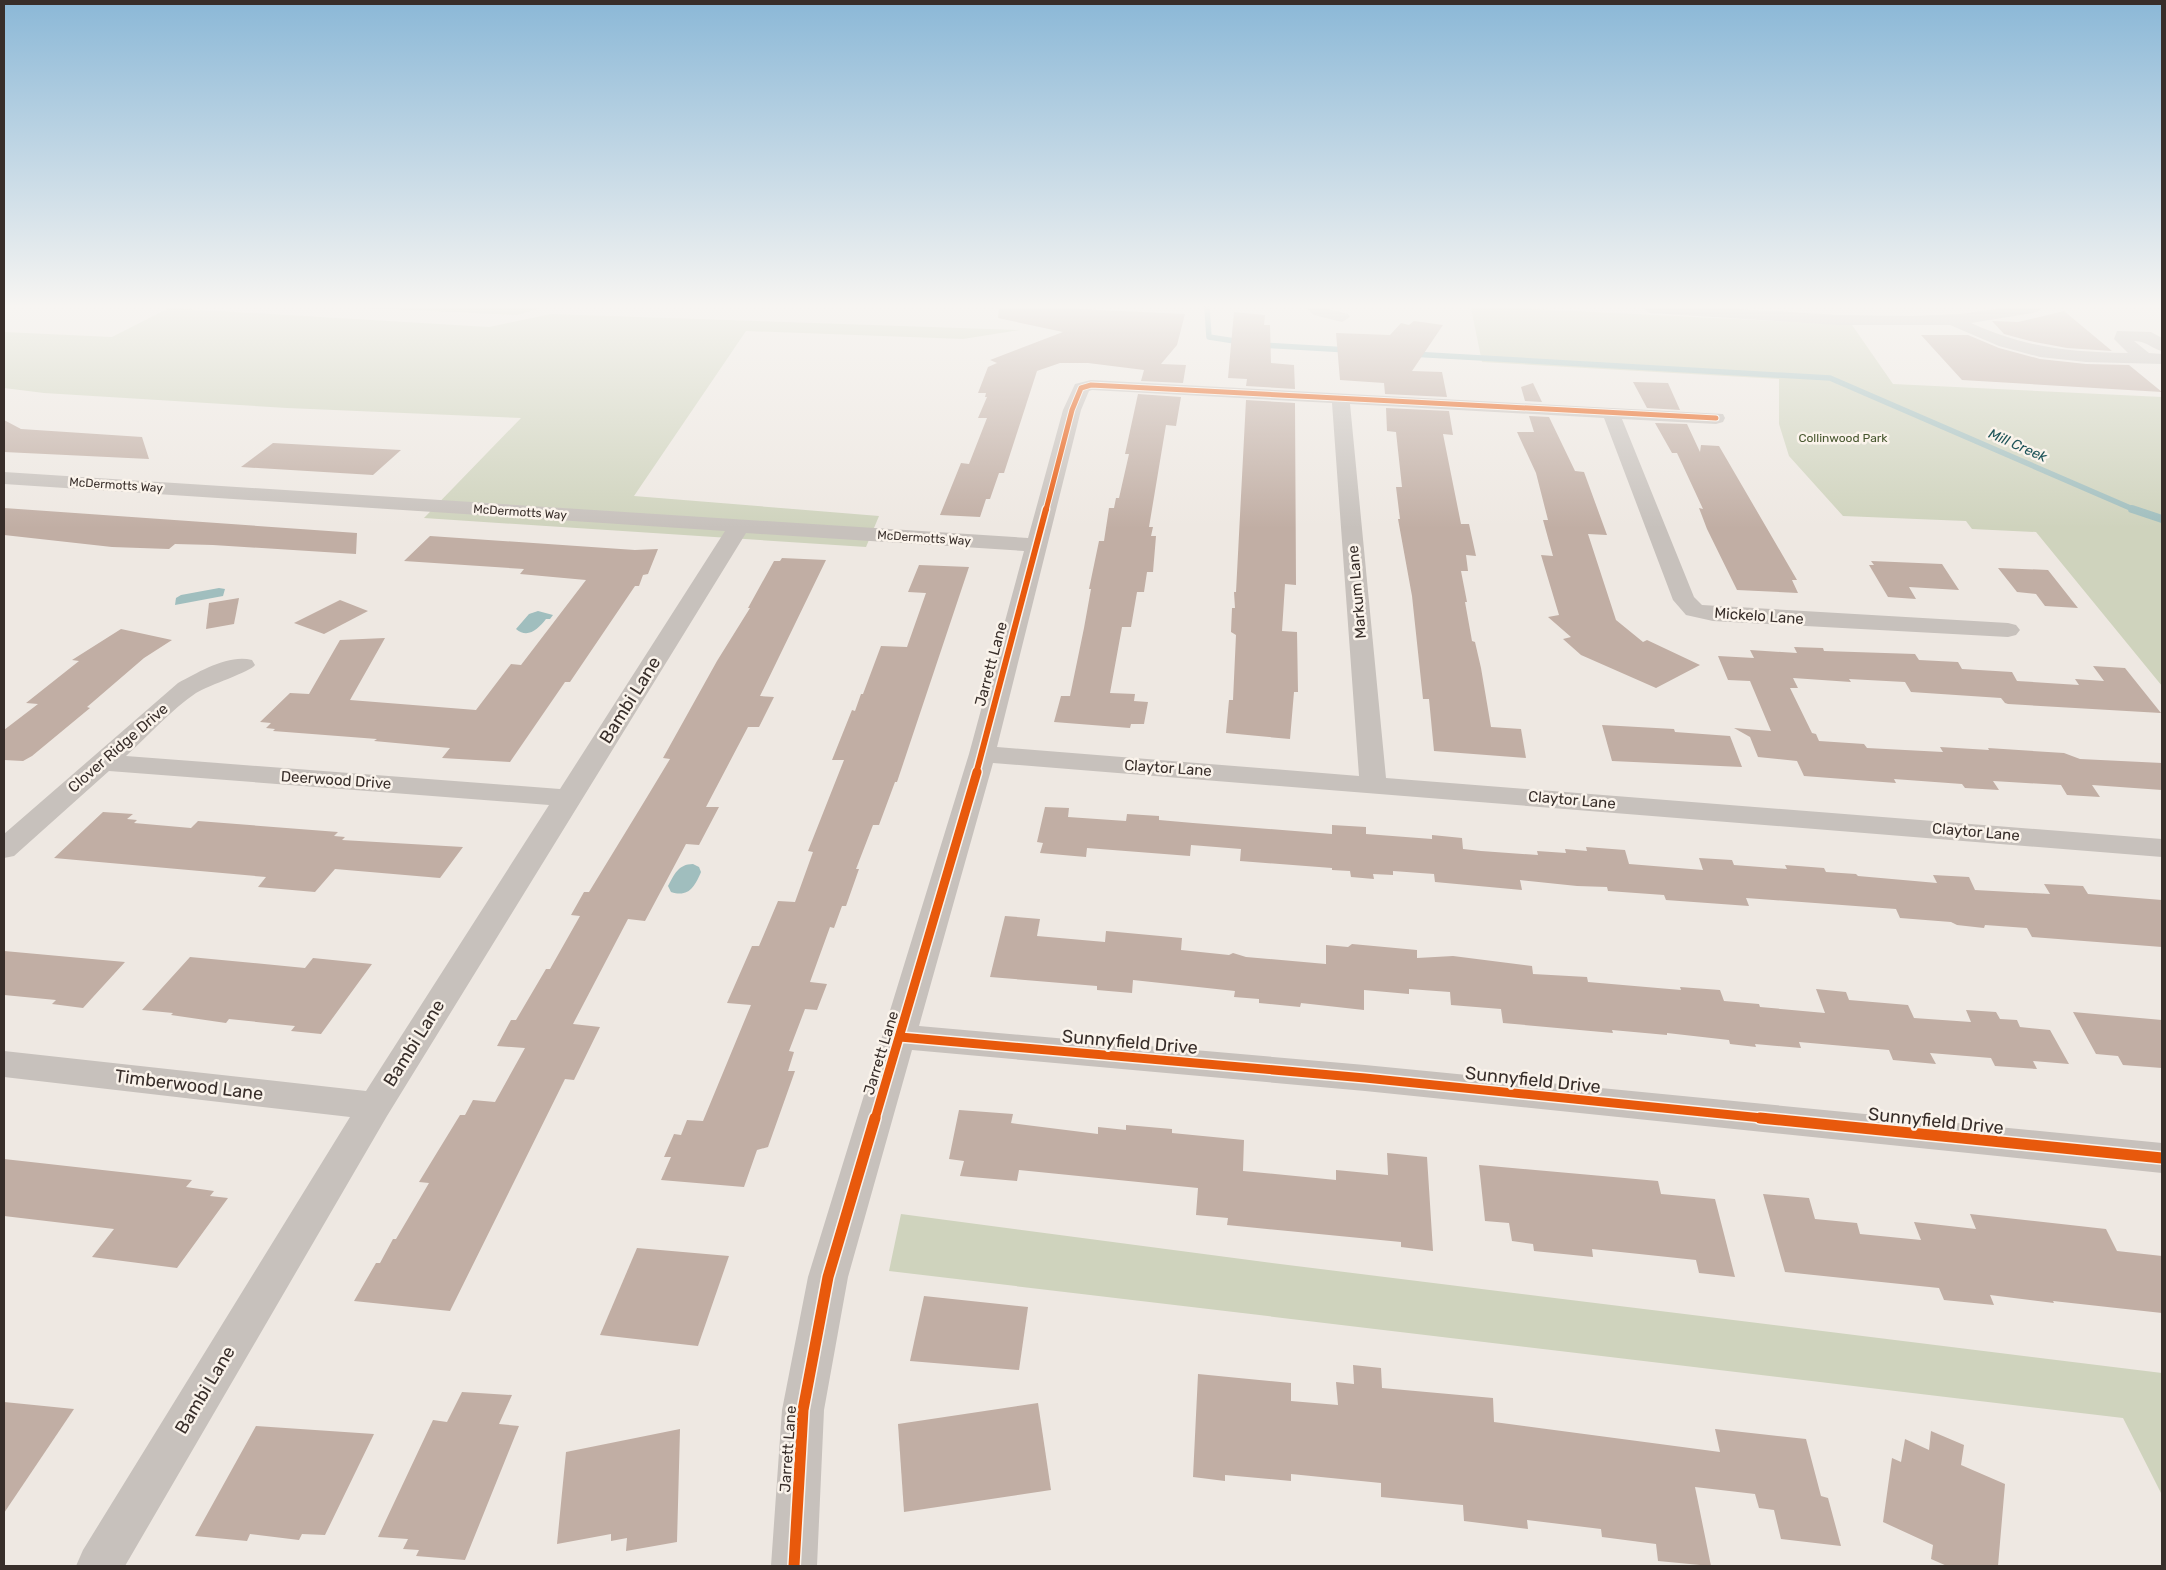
<svg xmlns="http://www.w3.org/2000/svg" width="2166" height="1570" font-family="Rubik,sans-serif">
<style>
.green{fill:#cfd3bd}
.water{fill:#a0bebe}
.lines{fill:none;stroke-linecap:round;stroke-linejoin:round}
.stream-far1{stroke:#a0bebe;stroke-width:5.5}
.stream{stroke:#a0bebe;stroke-width:8}
.building{fill:#c1aea4}
.minor{fill:#c7c1bc;fill-rule:evenodd}
.cycleway-far3-casing{stroke:#faf3eb;stroke-width:7}
.cycleway-far2-casing{stroke:#faf3eb;stroke-width:9}
.cycleway-far1-casing{stroke:#faf3eb;stroke-width:12}
.cycleway-casing{stroke:#faf3eb;stroke-width:14}
.cycleway-far3{stroke:#e8590c;stroke-width:5}
.cycleway-far2{stroke:#e8590c;stroke-width:6}
.cycleway-far1{stroke:#e8590c;stroke-width:9}
.cycleway{stroke:#e8590c;stroke-width:11}
.labels{text-anchor:middle;stroke-width:5;stroke-linejoin:round;paint-order:stroke}
.far-park-label{font-size:12px;fill:#46562e;stroke:#faf3eb}
.far-street-label{font-size:12px;fill:#382e2a;stroke:#faf3eb}
.far-water-label{font-size:14px;font-style:italic;fill:#1f5459;stroke:#faf3eb}
.street-label{font-size:15px;fill:#382e2a;stroke:#faf3eb}
.near-street-label{font-size:18px;fill:#382e2a;stroke:#faf3eb}
</style>
<rect width="100%" height="100%" fill="#eee8e2"/>
<g class="green">
<polygon points="169,308 489,327 551,314 1020,330 963,339 746,331 634,496 879,516 866,547 424,518 521,418 287,408 44,393 4,388 4,332 112,337"/>
<polygon points="368,308 541,308 517,315"/>
<polygon points="1471,308 1516,308 1852,325 1893,384 2162,397 2162,686 2036,532 1972,529 1966,521 1843,516 1789,456 1779,424 1779,379 1482,362"/>
<polygon points="901,1214 1288,1265 2162,1373 2162,1495 2123,1418 889,1271"/>
</g>
<g class="water">
<polygon points="219,588 225,589 223,596 175,605 176,598 181,595"/>
<path d="M538,611L553,615L550,619H546C538,629 528,639 516,629L529,614Z"/>
<path d="M693,864L699,867L701,872C695,886 689,898 671,892L668,886C674,875 678,864 693,864Z"/>
</g>
<g class="lines">
<g class="stream-far1">
<polyline points="1207,308 1209,337 1241,342"/>
<polyline points="1259,345 1348,350"/>
<polyline points="1411,354 1830,378 2135,510"/>
</g>
<polyline class="stream" points="2132,509 2162,519"/>
</g>
<g class="building">
<polygon points="999,308 1059,308 1185,314 1177,345 1161,364 1186,365 1183,383 1141,381 1144,370 1088,363 1060,363 1037,371 1004,473 999,473 990,499 986,499 980,517 940,515 961,463 969,464 987,418 978,418 987,397 985,397 986,393 978,393 988,367 997,363 990,360 1063,332 998,318"/>
<polygon points="2064,311 2112,351 2067,348 2030,341 2004,334 1992,321 2018,322"/>
<polygon points="1234,312 1265,315 1264,325 1270,325 1271,363 1294,365 1295,389 1246,386 1247,379 1228,378"/>
<polygon points="1414,321 1443,325 1412,371 1442,372 1447,397 1385,394 1384,383 1340,380 1336,333 1390,335 1401,323 1409,325"/>
<polygon points="1921,335 1968,335 1999,348 2040,359 2086,364 2129,365 2162,392 1962,380"/>
<polygon points="1633,382 1668,383 1680,410 1647,408"/>
<polygon points="1533,383 1542,402 1525,401 1521,387"/>
<polygon points="1138,394 1181,397 1176,426 1166,425 1149,527 1153,527 1151,536 1156,536 1153,572 1147,572 1144,592 1137,592 1131,627 1122,627 1110,693 1135,694 1134,701 1148,702 1144,724 1131,724 1130,728 1054,722 1061,696 1070,696 1084,628 1091,589 1089,589 1099,541 1104,541 1109,508 1114,508 1116,498 1119,498 1129,454 1125,454"/>
<polygon points="1246,400 1295,403 1296,585 1285,584 1282,631 1297,632 1298,692 1294,692 1290,739 1226,733 1229,700 1233,700 1236,635 1231,632 1232,608 1235,608 1234,592 1236,592"/>
<polygon points="1386,408 1449,411 1453,435 1443,434 1461,524 1469,524 1476,556 1466,555 1468,571 1461,571 1467,602 1465,602 1472,641 1475,642 1481,668 1491,727 1521,729 1526,758 1434,751 1429,699 1423,699 1412,596 1398,519 1400,519 1396,487 1402,487 1396,432 1387,431"/>
<polygon points="1529,416 1549,417 1575,471 1584,472 1607,535 1588,534 1616,620 1643,642 1647,640 1700,665 1656,688 1581,655 1563,639 1571,637 1548,617 1559,615 1541,555 1553,556 1543,520 1548,520 1536,473 1517,432 1534,432"/>
<polygon points="4,420 21,429 142,437 149,459 4,452"/>
<polygon points="1655,423 1687,424 1700,452 1701,445 1719,446 1797,580 1792,580 1798,593 1737,590 1707,529 1699,508 1703,509 1677,453 1672,453"/>
<polygon points="273,443 401,450 373,475 241,467"/>
<polygon points="4,508 357,533 356,554 213,545 175,544 169,549 112,547 4,535"/>
<polygon points="430,536 635,550 658,549 648,574 643,575 639,586 635,586 570,682 565,682 510,762 442,758 450,748 374,741 377,739 273,731 275,729 266,728 271,723 260,722 290,693 309,694 340,640 385,638 350,700 476,710 511,664 521,665 586,580 520,574 524,569 404,561"/>
<polygon points="782,558 826,560 760,696 774,697 759,727 748,727 706,807 719,807 699,845 686,844 645,921 628,919 573,1024 600,1027 574,1080 565,1079 450,1311 354,1301 376,1263 380,1263 393,1239 396,1239 429,1183 419,1182 460,1115 465,1115 473,1100 495,1102 525,1048 497,1046 511,1020 516,1020 546,969 550,969 580,916 571,915 584,892 589,892 644,802 670,759 663,758 717,661 750,608 748,608 774,561 780,561"/>
<polygon points="1871,561 1942,564 1959,590 1909,587 1916,599 1888,597 1869,565 1874,565"/>
<polygon points="919,565 969,567 897,782 895,782 879,825 873,825 856,869 859,869 846,906 842,906 834,928 830,927 810,982 827,984 817,1010 805,1009 789,1051 794,1052 788,1071 795,1071 768,1147 757,1150 744,1187 661,1180 671,1157 664,1157 674,1134 681,1135 687,1120 703,1121 751,1005 727,1003 752,946 759,946 778,901 795,902 813,852 808,851 844,760 832,760 852,710 855,711 861,694 863,694 881,646 907,647 926,593 908,592"/>
<polygon points="1998,568 2048,570 2078,608 2045,606 2036,594 2017,592"/>
<polygon points="239,598 234,624 206,629 209,603"/>
<polygon points="340,600 368,611 324,634 294,623"/>
<polygon points="121,629 172,640 144,658 87,707 90,708 32,756 23,761 4,760 4,730 38,704 26,703 79,661 72,660"/>
<polygon points="1794,647 1823,648 1824,651 1915,654 1919,660 1958,662 1962,669 2012,672 2017,681 2079,685 2075,679 2104,681 2093,666 2125,668 2161,713 2008,704 2005,703 2001,698 1911,692 1905,682 1849,679 1851,682 1793,678 1798,688 1790,688 1812,733 1816,734 1819,741 1864,744 1867,748 1943,752 1940,747 1989,750 1988,748 2064,753 2080,759 2162,763 2162,790 2092,785 2100,797 2067,795 2061,785 1993,781 1999,790 1965,788 1962,784 1894,779 1896,783 1804,776 1797,761 1758,757 1750,737 1734,728 1771,731 1750,681 1728,680 1718,656 1754,658 1750,650 1797,653"/>
<polygon points="1602,725 1674,729 1675,732 1730,736 1742,767 1612,761"/>
<polygon points="1045,807 1069,808 1068,817 1126,821 1127,814 1159,816 1159,820 1193,823 1332,834 1332,825 1366,827 1366,834 1432,839 1432,835 1462,838 1463,849 1481,851 1538,855 1537,851 1566,853 1565,849 1587,851 1586,847 1625,850 1629,864 1703,870 1699,858 1732,860 1734,865 1787,869 1785,865 1824,868 1826,872 1856,874 1858,876 1937,883 1933,875 1969,877 1975,890 2050,894 2044,884 2083,886 2088,894 2162,900 2162,947 2032,937 2027,928 1985,925 1984,928 1957,925 1951,922 1900,918 1896,909 1746,898 1749,906 1666,900 1664,895 1608,891 1607,887 1577,886 1520,880 1522,890 1435,882 1434,874 1393,871 1393,875 1373,874 1374,879 1351,877 1350,871 1332,870 1332,868 1240,861 1241,849 1191,845 1190,856 1087,848 1086,857 1040,853 1043,843 1037,842"/>
<polygon points="103,812 133,814 127,819 137,820 134,823 191,828 198,821 338,832 334,836 345,837 342,840 463,847 440,878 335,869 315,892 258,887 266,877 54,858"/>
<polygon points="1005,916 1040,919 1037,936 1105,942 1106,931 1182,938 1181,950 1229,955 1233,953 1246,957 1326,964 1326,945 1348,947 1352,944 1417,950 1417,958 1453,956 1532,966 1533,974 1587,977 1588,982 1681,990 1680,987 1720,990 1724,1001 1759,1004 1760,1007 1825,1013 1816,989 1846,992 1849,1000 1908,1005 1914,1018 1971,1022 1966,1010 1996,1012 2000,1019 2017,1020 2020,1027 2050,1030 2069,1064 2033,1061 2037,1069 1995,1066 1991,1058 1930,1053 1936,1064 1893,1060 1889,1050 1799,1042 1801,1048 1755,1044 1756,1047 1730,1044 1729,1040 1667,1033 1667,1035 1612,1030 1613,1033 1503,1023 1501,1009 1451,1005 1450,992 1409,989 1409,994 1364,990 1364,1010 1301,1003 1300,1007 1259,1003 1259,999 1234,997 1235,991 1133,980 1132,993 1097,990 1097,986 990,977"/>
<polygon points="4,951 125,962 83,1008 52,1004 56,1000 4,995"/>
<polygon points="190,957 305,968 313,958 372,964 321,1034 291,1031 295,1026 229,1019 226,1023 171,1015 173,1013 142,1010"/>
<polygon points="2073,1012 2162,1020 2162,1068 2123,1065 2118,1056 2096,1054"/>
<polygon points="959,1110 1013,1114 1011,1123 1098,1134 1098,1127 1126,1130 1126,1125 1172,1129 1172,1133 1244,1140 1243,1171 1336,1180 1336,1170 1388,1175 1387,1153 1427,1157 1433,1251 1401,1247 1401,1242 1227,1225 1228,1218 1196,1215 1198,1188 1019,1170 1017,1181 960,1176 964,1161 949,1159"/>
<polygon points="4,1159 192,1180 186,1187 214,1191 210,1196 228,1198 177,1268 92,1257 114,1229 4,1216"/>
<polygon points="1479,1165 1658,1181 1661,1194 1715,1199 1735,1277 1699,1273 1696,1260 1592,1249 1593,1257 1534,1251 1533,1244 1512,1241 1509,1223 1485,1221"/>
<polygon points="1763,1194 1809,1198 1815,1219 1857,1223 1860,1234 1921,1240 1914,1222 1976,1229 1970,1214 2106,1229 2117,1251 2162,1256 2162,1313 2053,1301 2054,1303 1990,1295 1994,1305 1944,1300 1939,1288 1785,1272"/>
<polygon points="637,1248 729,1256 698,1346 600,1335"/>
<polygon points="924,1296 1028,1307 1019,1370 910,1361"/>
<polygon points="1353,1365 1381,1368 1382,1388 1493,1398 1494,1422 1720,1452 1715,1429 1806,1439 1821,1496 1828,1498 1841,1546 1781,1539 1774,1510 1759,1508 1755,1494 1695,1487 1711,1566 1658,1561 1656,1544 1602,1537 1601,1529 1527,1520 1528,1529 1464,1521 1463,1505 1381,1497 1381,1483 1291,1474 1291,1481 1225,1475 1225,1481 1193,1477 1198,1374 1291,1383 1291,1401 1338,1405 1336,1382 1354,1384"/>
<polygon points="462,1392 512,1395 499,1424 519,1426 465,1560 416,1556 419,1550 403,1549 408,1539 378,1537 433,1420 447,1422"/>
<polygon points="4,1402 74,1409 4,1513"/>
<polygon points="1038,1403 1051,1490 904,1512 898,1424"/>
<polygon points="256,1426 374,1434 325,1535 302,1534 299,1540 250,1534 247,1541 195,1536"/>
<polygon points="680,1429 677,1542 626,1551 627,1538 611,1541 611,1534 557,1544 566,1452"/>
<polygon points="1931,1431 1964,1445 1961,1465 2005,1484 1998,1566 1947,1566 1931,1559 1933,1545 1883,1522 1892,1458 1901,1462 1905,1439 1929,1450"/>
</g>
<g class="lines">
<g class="minor">
<polygon points="1306,308 1324,308 1348,314 1350,317 1342,322 1314,315"/>
<path d="M1642,308H1723L1838,315L1912,316L1960,314L2003,308H2041L2039,311L2033,313L1971,323C2027,348 2068,352 2128,353L2114,339L2117,331L2151,332L2162,338V351C2150,348 2149,342 2134,341L2149,353L2162,354V364L2086,362L2040,357L1999,346L1950,325H1838L1650,313Z"/>
<path d="M1091,380L1723,414L1725,418L1723,422L1716,424L1622,419L1694,597L1702,605L2008,623L2016,625L2020,630L2016,635L2008,637L1713,621L1686,615L1673,600L1604,418L1350,404L1386,778L2162,839V857L993,763L919,1026L1365,1065L2162,1143V1173L1365,1091L912,1050L848,1277L824,1410L817,1566H771L782,1410L808,1277L969,754L1024,551L746,533L387,1116L125,1566H76L83,1550L350,1117L4,1077V1051L366,1091L549,805L109,771L14,856L4,858V834L178,683C199,672 228,654 252,660L255,665C250,672 209,685 196,693C172,709 148,736 126,756L560,789L725,531L4,484V472L1028,538L1063,410L1075,384ZM1092,390L1332,403L1359,776L997,747L1081,410L1089,391Z"/>
</g>
<defs>
<polyline id="cycleway-far3" points="1046,510 1072,410 1081,388 1091,385 1716,418"/>
<polyline id="cycleway-far2" points="976,774 1046,509"/>
<g id="cycleway-far1">
<polyline points="900,1037 1365,1078 1772,1119"/>
<polyline points="875,1119 977,772"/>
</g>
<g id="cycleway">
<polyline points="1760,1118 2162,1158"/>
<polyline points="794,1566 803,1410 828,1277 875,1118"/>
</g>
</defs>
<use href="#cycleway-far3" class="cycleway-far3-casing"/>
<use href="#cycleway-far2" class="cycleway-far2-casing"/>
<use href="#cycleway-far1" class="cycleway-far1-casing"/>
<use href="#cycleway" class="cycleway-casing"/>
<use href="#cycleway-far3" class="cycleway-far3"/>
<use href="#cycleway-far2" class="cycleway-far2"/>
<use href="#cycleway-far1" class="cycleway-far1"/>
<use href="#cycleway" class="cycleway"/>
</g>
<linearGradient id="sky" x2="0" y2="1"><stop stop-color="#8bb8d7"/><stop offset="0.58" stop-color="#f7f5f2"/><stop offset="1" stop-color="#f7f5f2" stop-opacity="0"/></linearGradient>
<rect width="2166" height="528" fill="url(#sky)"/>
<g class="labels">
<g class="far-park-label">
<text x="1843" y="442">Collinwood Park</text>
</g>
<g class="far-street-label">
<text transform="translate(116 485) rotate(4)" y="4">McDermotts Way</text>
<text transform="translate(520 512) rotate(4)" y="4">McDermotts Way</text>
<text transform="translate(924 538) rotate(4)" y="4">McDermotts Way</text>
</g>
<g class="far-water-label">
<text transform="translate(2018 445) rotate(24)" y="5">Mill Creek</text>
</g>
<g class="street-label">
<text transform="translate(1357 592) rotate(-95)" y="5">Markum Lane</text>
<text transform="translate(1759 616) rotate(4)" y="5">Mickelo Lane</text>
<text transform="translate(991 664) rotate(-75)" y="5">Jarrett Lane</text>
<text transform="translate(118 748) rotate(-41)" y="5">Clover Ridge Drive</text>
<text transform="translate(1168 768) rotate(4)" y="5">Claytor Lane</text>
<text transform="translate(336 780) rotate(4)" y="5">Deerwood Drive</text>
<text transform="translate(1572 800) rotate(5)" y="5">Claytor Lane</text>
<text transform="translate(1976 832) rotate(5)" y="5">Claytor Lane</text>
<text transform="translate(881 1053) rotate(-73)" y="5">Jarrett Lane</text>
<text transform="translate(788 1449) rotate(-86)" y="5">Jarrett Lane</text>
</g>
<g class="near-street-label">
<text transform="translate(630 700) rotate(-58)" y="6">Bambi Lane</text>
<text transform="translate(1130 1042) rotate(5)" y="6">Sunnyfield Drive</text>
<text transform="translate(414 1043) rotate(-58)" y="6">Bambi Lane</text>
<text transform="translate(1533 1080) rotate(6)" y="6">Sunnyfield Drive</text>
<text transform="translate(189 1085) rotate(7)" y="6">Timberwood Lane</text>
<text transform="translate(1936 1121) rotate(6)" y="6">Sunnyfield Drive</text>
<text transform="translate(205 1390) rotate(-59)" y="6">Bambi Lane</text>
</g>
</g>
<rect width="2166" height="1570" fill="none" stroke="#382e2a" stroke-width="10"/>
</svg>
